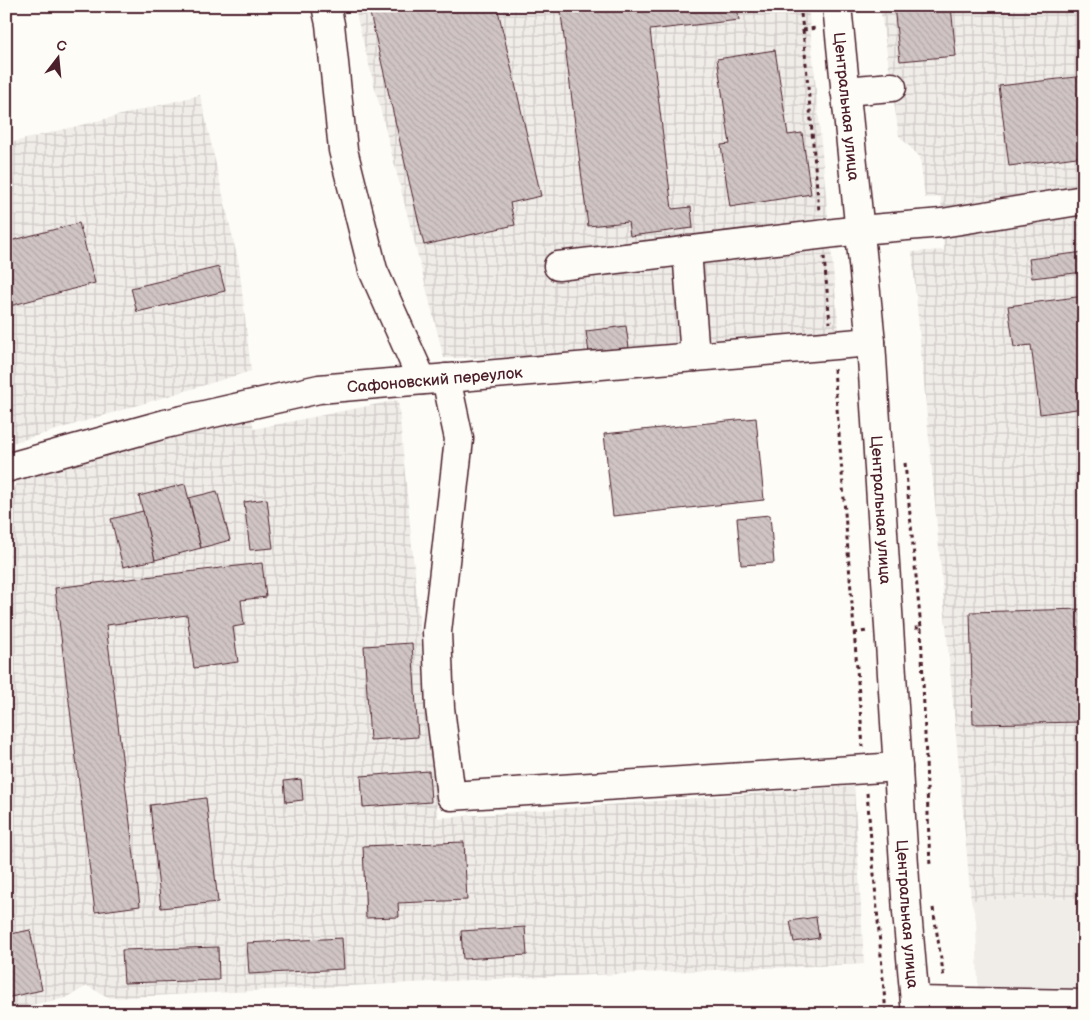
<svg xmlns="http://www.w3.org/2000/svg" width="1090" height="1020" viewBox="0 0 1090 1020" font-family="'Balsamiq Sans',sans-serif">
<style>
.built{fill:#f0ece8}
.industrial{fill:url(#industrial-grid)}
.building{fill:url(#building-back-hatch);stroke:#4a1f2b}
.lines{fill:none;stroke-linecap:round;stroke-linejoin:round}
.minor-casing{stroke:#4a1f2b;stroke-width:31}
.major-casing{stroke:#4a1f2b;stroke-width:31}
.path{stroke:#4a1f2b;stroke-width:3;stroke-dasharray:4 4;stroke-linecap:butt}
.minor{stroke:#fdfcf7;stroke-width:28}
.major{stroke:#fdfcf7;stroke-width:28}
.labels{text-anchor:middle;stroke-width:4;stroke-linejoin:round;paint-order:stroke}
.street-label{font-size:16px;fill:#4a1f2b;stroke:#fdfcf7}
</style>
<defs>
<pattern id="industrial-grid" width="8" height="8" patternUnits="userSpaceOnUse" patternTransform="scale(1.25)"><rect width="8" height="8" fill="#f0ece8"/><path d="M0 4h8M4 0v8" fill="none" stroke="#cfcac7"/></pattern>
<pattern id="building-back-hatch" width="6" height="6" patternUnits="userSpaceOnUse" patternTransform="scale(1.25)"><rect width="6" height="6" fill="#d0c5c4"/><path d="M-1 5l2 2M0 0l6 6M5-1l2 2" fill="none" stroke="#b4a9a9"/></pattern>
</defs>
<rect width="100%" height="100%" fill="#fdfcf7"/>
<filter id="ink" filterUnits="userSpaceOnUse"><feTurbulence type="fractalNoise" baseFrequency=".02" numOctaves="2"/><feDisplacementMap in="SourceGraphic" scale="10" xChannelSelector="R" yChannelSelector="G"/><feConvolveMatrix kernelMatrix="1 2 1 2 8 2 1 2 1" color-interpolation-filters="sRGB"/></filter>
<g filter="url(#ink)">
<path class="built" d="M1084 898V1014H979L976 920 971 900Z"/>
<g class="industrial">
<path d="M354 6H808L839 332 576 357 444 358Z"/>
<path d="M880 6H1084V898L971 900 912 252 944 250 941 197 925 198 920 157 899 136Z"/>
<path d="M200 95 239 265 251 371 6 445V144Z"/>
<path d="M398 400 438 818 854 786 864 964 471 980 110 998 87 986 66 998 6 1010V500H10L20 472 251 416 254 429Z"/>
</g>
<g class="building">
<path d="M381 6H497L541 196 510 203 515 225 424 245 369 9Z"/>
<path d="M560 6H737L739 20 650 30 672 209 691 207 693 228 630 236 628 222 588 226Z"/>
<path d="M894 6H951L956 56 900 61Z"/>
<path d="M775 50 788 135 802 133 811 194 730 207 721 145 730 144 717 59Z"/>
<path d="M1084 76V156L1009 166 999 86Z"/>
<path d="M79 223 95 283 6 307V242Z"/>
<path d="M1084 252V272L1032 278 1029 259Z"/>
<path d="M219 267 225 291 137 312 131 288Z"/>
<path d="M1084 296V408L1040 414 1031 345 1014 347 1008 306Z"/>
<path d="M626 326 629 348 589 353 586 331Z"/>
<path d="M756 418 764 500 613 516 604 434Z"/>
<path d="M185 484 201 548 155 560 139 496Z"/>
<path d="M217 491 230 540 201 548 189 498Z"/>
<path d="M267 499 273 548 250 550 244 502Z"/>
<path d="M143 511 155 560 123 567 111 519Z"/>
<path d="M770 515 774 563 741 565 737 518Z"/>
<path d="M262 563 266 597 241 600 244 625 233 627 238 662 194 668 187 615 106 625 140 906 95 912 55 588Z"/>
<path d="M1083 609 1084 722 973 724 970 612Z"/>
<path d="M412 643 418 737 370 740 364 646Z"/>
<path d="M429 771 431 802 363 807 361 776Z"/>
<path d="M301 779 303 800 286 802 284 781Z"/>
<path d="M206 798 218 902 161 908 150 805Z"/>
<path d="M6 822 13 851 6 853Z"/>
<path d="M464 842 467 900 398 903 399 917 366 918 363 846Z"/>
<path d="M816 917 819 938 794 942 790 921Z"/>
<path d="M525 927 527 955 463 959 461 931Z"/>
<path d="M30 930 42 990 6 998V935Z"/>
<path d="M342 938 344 969 249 974 247 943Z"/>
<path d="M218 947 219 980 124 983 122 950Z"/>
</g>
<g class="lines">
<g class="minor-casing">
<g id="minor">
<path d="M326 6 330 24 343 150 373 270 422 380"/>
<path d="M845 91 892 87"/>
<path d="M687 250 695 357"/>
<path d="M558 266 860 230 942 223 1084 200"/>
<path d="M446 378 459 439 437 632 440 708 451 796 898 767"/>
<path id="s1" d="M6 468 165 424 319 389 871 342"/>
<path d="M915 1001 1084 1004"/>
</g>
</g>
<g class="major-casing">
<g id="major">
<path id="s2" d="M837 6 871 342 907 912 916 1014"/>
</g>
</g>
<g class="path">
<path d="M800 6 803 30 816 28"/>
<path d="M803 30 819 211"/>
<path d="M824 257 830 323"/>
<path d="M834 369 863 747"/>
<path d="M905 463 921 628H913"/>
<path d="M921 628 930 867"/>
<path d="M854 633 867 631"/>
<path d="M867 793 886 1014"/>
<path d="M933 908 944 978"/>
</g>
<use href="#minor" class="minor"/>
<use href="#major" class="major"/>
</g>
</g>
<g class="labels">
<g class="street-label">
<text dy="6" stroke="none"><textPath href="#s2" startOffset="101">Центральная улица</textPath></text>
<text dy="6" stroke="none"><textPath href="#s1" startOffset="439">Сафоновский переулок</textPath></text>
<text dy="6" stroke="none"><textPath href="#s2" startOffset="506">Центральная улица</textPath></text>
<text dy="6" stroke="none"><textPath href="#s2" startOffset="911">Центральная улица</textPath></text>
</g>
</g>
<rect width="1090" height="1020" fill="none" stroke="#fdfcf7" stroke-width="25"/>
<rect x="12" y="12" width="1065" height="995" fill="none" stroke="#4a1f2b" stroke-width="2" filter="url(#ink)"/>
<g transform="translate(58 58) rotate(16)" stroke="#fdfcf7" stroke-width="4" paint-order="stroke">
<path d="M0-4L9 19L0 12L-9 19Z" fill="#4a1f2b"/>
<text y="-8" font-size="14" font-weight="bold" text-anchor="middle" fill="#4a1f2b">С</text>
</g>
</svg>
